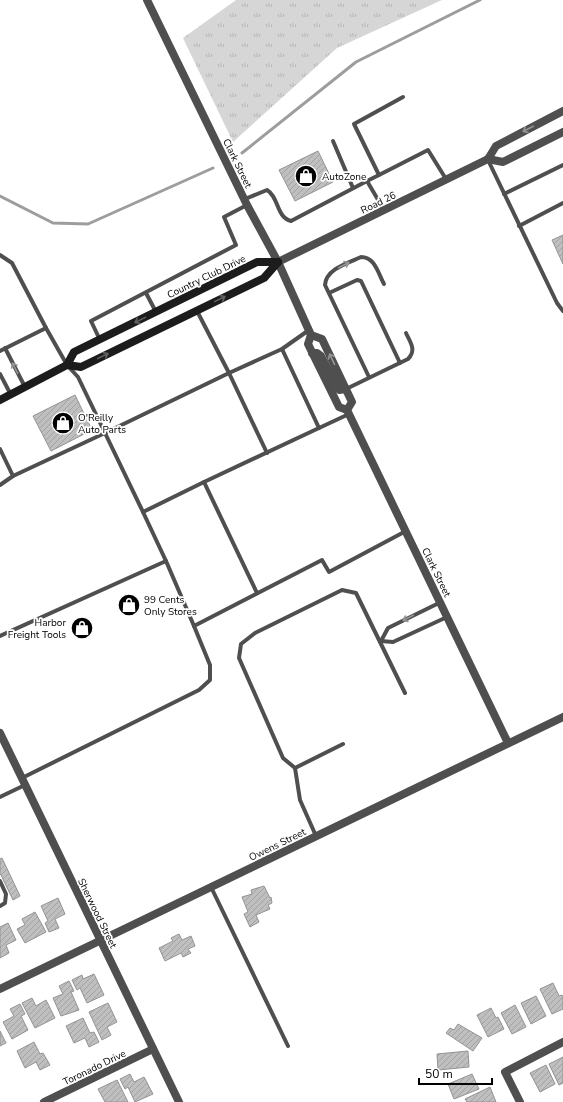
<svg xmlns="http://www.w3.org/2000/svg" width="563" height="1102" viewBox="0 0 563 1102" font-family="'Nunito Sans',sans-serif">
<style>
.grass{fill:url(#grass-tufts)}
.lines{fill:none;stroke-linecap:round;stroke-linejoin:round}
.stream{stroke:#9d9d9d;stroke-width:3}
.building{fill:url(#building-hatch);stroke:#939393}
.service{stroke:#4f4f4f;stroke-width:4}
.minor{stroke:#4f4f4f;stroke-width:8}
.tertiary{stroke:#4f4f4f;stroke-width:8}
.secondary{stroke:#1c1c1c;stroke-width:8}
.oneway{stroke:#959595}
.oneway2{stroke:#606060}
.labels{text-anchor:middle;stroke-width:3.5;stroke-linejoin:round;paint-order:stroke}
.street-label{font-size:10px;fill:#000;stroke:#fff}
.poi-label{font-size:10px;fill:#000;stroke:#fff;text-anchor:start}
</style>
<defs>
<pattern id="grass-tufts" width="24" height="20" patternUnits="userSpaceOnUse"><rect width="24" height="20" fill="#d6d6d6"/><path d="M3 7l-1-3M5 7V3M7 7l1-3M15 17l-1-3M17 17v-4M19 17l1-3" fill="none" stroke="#b6b6b6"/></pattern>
<pattern id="building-hatch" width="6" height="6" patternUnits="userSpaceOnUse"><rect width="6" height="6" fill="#bfbfbf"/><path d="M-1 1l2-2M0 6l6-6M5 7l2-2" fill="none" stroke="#a2a2a2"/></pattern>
</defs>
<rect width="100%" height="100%" fill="#fff"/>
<path class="grass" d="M236 0H442L337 48 233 142 183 38Z"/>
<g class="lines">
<g class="stream">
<path d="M242 153 356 62 480 0"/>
<path d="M0 196 53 223 88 224 213 168"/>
</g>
</g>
<g class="building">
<path d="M318 151 333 182 295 201 279 170Z"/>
<path d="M563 235V264L552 240Z"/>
<path d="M75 395 92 430 51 451 33 416Z"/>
<path d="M2 858 20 896 13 900 0 873V859Z"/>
<path d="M264 886 270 898 271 897 272 903 268 905 270 909 256 915 259 922 250 927 244 914 248 912 242 897 252 894 251 890Z"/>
<path d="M58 898 65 914 55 919 59 928 49 932 45 923 48 921 41 906Z"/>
<path d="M35 912 46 932 25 943 17 929 25 925 22 919Z"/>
<path d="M8 923 16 940 6 945 9 953 0 958V927Z"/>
<path d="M179 934 182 940 191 936 195 946 188 949 191 953 183 957 181 953 165 961 159 948 173 941 171 938Z"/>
<path d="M94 974 104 995 87 1003 80 988 77 990 72 980 82 975 83 979Z"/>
<path d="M69 981 74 991 71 992 79 1010 61 1016 53 998 63 994 59 986Z"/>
<path d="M553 983 559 996 562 995 563 997V1009L552 1014 540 989Z"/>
<path d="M536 996 546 1016 531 1024 521 1003Z"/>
<path d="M32 998 36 1006 46 1000 55 1018 35 1028 22 1003Z"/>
<path d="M108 1003 117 1022 107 1027 111 1035 102 1040 89 1012Z"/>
<path d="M20 1004 25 1014 21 1016 28 1030 12 1039 3 1022 14 1016 10 1009Z"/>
<path d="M515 1005 526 1027 512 1034 501 1013Z"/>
<path d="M491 1008 496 1018 498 1017 504 1029 488 1037 477 1015Z"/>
<path d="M83 1018 90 1033 94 1032 99 1042 89 1047 85 1038 74 1043 66 1026Z"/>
<path d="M458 1024 482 1038 473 1051 446 1033 450 1028 454 1030Z"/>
<path d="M0 1031 6 1043 0 1046Z"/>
<path d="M34 1042 40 1054 43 1053 50 1065 40 1070 36 1062 25 1068 17 1051Z"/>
<path d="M468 1051 469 1067 438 1070 437 1054Z"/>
<path d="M563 1057V1083L559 1085 549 1064Z"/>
<path d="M546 1065 555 1084 540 1092 530 1073Z"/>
<path d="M130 1074 134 1082 144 1077 153 1094 135 1102 128 1087 125 1089 120 1079Z"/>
<path d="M472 1074 479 1089 454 1099 448 1084Z"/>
<path d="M117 1080 128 1102H105L98 1089Z"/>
<path d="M490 1087 496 1102H467L465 1099Z"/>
</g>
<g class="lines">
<g class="service">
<path d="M403 97 354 124 379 175 428 150 446 179"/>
<path d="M333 141 353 188"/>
<path d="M488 160 557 303 563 311"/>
<path d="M367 181 379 175"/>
<path d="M504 194 563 165"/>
<path d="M245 199 267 190C279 197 276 217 291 221L367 181 384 210"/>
<path d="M519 226 563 203"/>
<path d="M0 255 12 263 46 328"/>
<path d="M146 293 156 312"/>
<path d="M329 293 357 280 361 281 400 363"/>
<path d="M197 311 229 373 105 433 143 512 204 482"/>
<path d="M100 340 91 321 236 245 224 217 247 205"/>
<path d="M5 348 25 387"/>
<path d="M282 349 319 428 349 414"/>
<path d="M0 351 46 328 67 365 78 377 105 433 13 476"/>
<path d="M0 374 11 395"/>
<path d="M369 377 325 285C326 269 348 263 361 257 375 257 378 273 384 284"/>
<path d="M346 389 408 359C417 350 410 342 406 333"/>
<path d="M0 449 13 476 0 485"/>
<path d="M267 453 229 373 282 349 309 330"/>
<path d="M143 512 166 561"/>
<path d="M257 593 204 482 319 428"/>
<path d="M0 636 166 561 194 626"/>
<path d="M381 641 388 628 441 602"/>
<path d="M381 641 393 642 447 617"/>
<path d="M295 768 283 758 239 658 241 644 255 633 342 590 356 593 405 693"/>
<path d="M22 778 199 690 210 680V665L194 626 322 560 329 572 406 531"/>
<path d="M0 797 25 785"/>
<path d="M316 836 300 800 295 768 343 744"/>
<path d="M0 881 6 894 5 903 0 906"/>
<path d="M211 887 288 1046"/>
</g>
<g class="minor">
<path d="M0 989 563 717"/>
<path d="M44 1102 153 1049"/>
<path d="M520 1102 505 1072 563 1042"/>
</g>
<g class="tertiary">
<path d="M147 0 247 205 278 262 311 335 322 339 352 402 347 410"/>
<path d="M488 159 503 162 563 132"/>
<path d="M278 262 488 159 496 146 563 111"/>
<path d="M311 335 308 344 339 407 347 410 508 743"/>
<path d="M312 353H317L321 356 339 390 346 389"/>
<path d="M0 733 179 1102"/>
</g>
<g class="secondary">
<path d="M67 365 81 367 264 278 278 262"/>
<path d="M0 400 67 365 74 352 257 262H278"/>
</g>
</g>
<defs><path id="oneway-shaft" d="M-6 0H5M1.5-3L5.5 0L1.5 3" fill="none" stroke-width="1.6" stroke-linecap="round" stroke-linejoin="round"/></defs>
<g class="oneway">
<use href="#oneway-shaft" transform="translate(528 129) rotate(153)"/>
<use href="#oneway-shaft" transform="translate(344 265) rotate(-27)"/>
<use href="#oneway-shaft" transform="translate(332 359) rotate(-115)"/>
<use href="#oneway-shaft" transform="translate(15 368) rotate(-117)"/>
<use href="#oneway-shaft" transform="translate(408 618) rotate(153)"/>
</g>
<g class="oneway2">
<use href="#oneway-shaft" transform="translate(220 299) rotate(-26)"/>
<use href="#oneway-shaft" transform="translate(140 320) rotate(154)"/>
<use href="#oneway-shaft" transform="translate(103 356) rotate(-26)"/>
</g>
<defs>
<g id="shop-disc" transform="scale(1.15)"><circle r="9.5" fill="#000" stroke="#fff"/><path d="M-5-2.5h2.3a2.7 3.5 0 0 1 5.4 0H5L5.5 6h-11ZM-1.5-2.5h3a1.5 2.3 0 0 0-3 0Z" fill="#fff"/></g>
</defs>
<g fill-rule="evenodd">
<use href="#shop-disc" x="306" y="176"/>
<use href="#shop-disc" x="63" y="423"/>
<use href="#shop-disc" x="129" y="605"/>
<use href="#shop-disc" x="82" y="628"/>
</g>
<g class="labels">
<g class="street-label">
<text transform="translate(238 163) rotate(64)" y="4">Clark Street</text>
<text transform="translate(378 202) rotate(-26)" y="4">Road 26</text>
<text transform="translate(206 276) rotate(-26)" y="4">Country Club Drive</text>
<text transform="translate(437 572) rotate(64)" y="4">Clark Street</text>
<text transform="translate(277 844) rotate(-26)" y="4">Owens Street</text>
<text transform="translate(98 913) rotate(64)" y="4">Sherwood Street</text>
<text transform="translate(94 1067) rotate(-26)" y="4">Toronado Drive</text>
</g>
<g class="poi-label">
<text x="322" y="180">AutoZone</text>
<text x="78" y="421">O'Reilly<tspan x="78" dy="12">Auto Parts</tspan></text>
<text x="144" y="603">99 Cents<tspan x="144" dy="12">Only Stores</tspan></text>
<text x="66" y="626" text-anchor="end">Harbor<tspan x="66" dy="12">Freight Tools</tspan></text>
</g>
</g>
<path d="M419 1078v6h73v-6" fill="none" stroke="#000000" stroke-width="2"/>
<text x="425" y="1078" font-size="12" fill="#000000" stroke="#ffffff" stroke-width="3" paint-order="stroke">50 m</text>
</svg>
